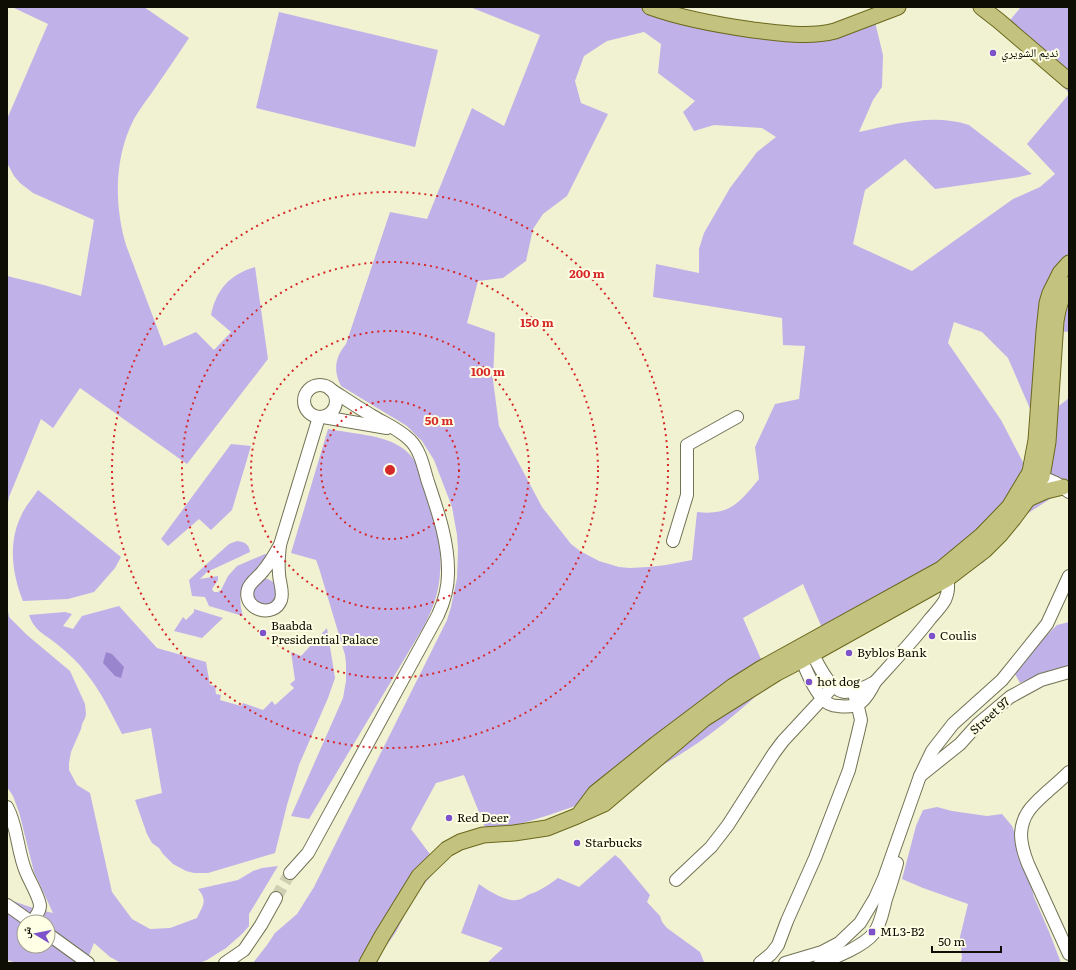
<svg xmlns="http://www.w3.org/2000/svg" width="1076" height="970" viewBox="0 0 1076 970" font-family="Literata,'Noto Naskh Arabic',serif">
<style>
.green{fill:#c0b2e9;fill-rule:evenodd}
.water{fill:#9985cd}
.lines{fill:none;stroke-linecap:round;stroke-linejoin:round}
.minor-tunnel{stroke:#cfd0b3;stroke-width:12;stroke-dasharray:12 6;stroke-linecap:butt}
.minor-casing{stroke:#727255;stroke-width:14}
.major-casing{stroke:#6a681c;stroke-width:17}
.minor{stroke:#fff;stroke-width:12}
.major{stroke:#c4c27f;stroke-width:15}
.ring{fill:none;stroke:#d62828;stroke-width:2;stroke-dasharray:2 4}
.poi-dot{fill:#7d52cb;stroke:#feffe5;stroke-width:1.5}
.labels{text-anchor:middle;stroke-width:4;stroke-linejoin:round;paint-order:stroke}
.poi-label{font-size:12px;fill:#0e0e04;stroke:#feffe5;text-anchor:start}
.street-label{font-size:12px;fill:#0e0e04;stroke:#feffe5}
.centre{fill:#d62828;stroke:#feffe5;stroke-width:2}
.ring-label{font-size:12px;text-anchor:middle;font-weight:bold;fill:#d62828;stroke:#feffe5;stroke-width:4;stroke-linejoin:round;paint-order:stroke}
</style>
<rect width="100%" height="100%" fill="#f1f2d2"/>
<g class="green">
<path d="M12 7H144L189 38C177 56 164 75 151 94 145 102 139 110 134 119 114 158 114 204 126 245L164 346 196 332 214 350 231 332 211 315C216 290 230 274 255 267L268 359 187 464 80 388 53 428 41 419 9 497 7 509V276L44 285 81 296 94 220 33 193 20 183 14 176 7 163V119L48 24Z"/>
<path d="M470 7H657L747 35 875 22 883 55 882 87 873 100 859 132C895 124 933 113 969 125L1032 174 1019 177 935 189 905 159 865 190 853 244 912 271 1013 199 1040 187 1055 174 1027 144 1069 94V332L1045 330 1031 411 1008 358 982 332 954 322 948 343 1001 420 1026 468 1038 422 1069 398V484L1064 490 1019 519 984 562 829 644 803 584 743 618 771 682C751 701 731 719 709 735 643 783 567 814 487 832L464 775 436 783 411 829 439 866 417 893 407 910 396 932 374 963H253L267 945 275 933 297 914 314 887 447 620 451 607 457 578 458 549 457 535 452 507 434 460 422 441 407 426 341 386C333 371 335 357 346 344L390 212 427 219 472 108 504 126 540 35ZM644 32 661 44 658 73 695 101 683 112 694 131 714 125 762 128 776 137 757 152 730 188 704 233 699 249V273L656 264 653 297 782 318 783 345 805 346 799 399 775 404 755 447 759 479C740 502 730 516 697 512L692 560 666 565 648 567 630 568 619 567 599 561 580 551 571 544 542 507 499 426 493 380 495 333 467 323 478 281 503 278 526 261 533 229 543 214 567 196 608 114 581 103 575 81 584 56 607 41Z"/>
<path d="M1021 7H1069V93L1006 25Z"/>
<path d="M279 12 438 50 415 147 256 108Z"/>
<path d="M328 429C348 433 383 435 399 446 406 450 412 456 416 463 421 473 423 485 426 495 434 521 443 546 440 573 439 592 433 609 424 626L309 819 291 816 343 698 346 681V663L345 655 319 568 316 560 291 553Z"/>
<path d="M231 444 251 446 232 510 211 530 199 519 168 546 161 539Z"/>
<path d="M38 490 121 557 115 568 94 592 68 599 23 601C12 574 8 543 21 516 25 506 33 498 38 490Z"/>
<path d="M237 541C245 542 249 544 250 552L207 572 200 579 218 576V580L212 589 214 592H218L221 590 228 576 237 566 265 554 269 555 243 586C239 596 240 606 243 616L209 606 205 597 192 596 189 580 229 544Z"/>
<path d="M264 579H268L275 583 278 595 270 605 258 604 253 598 252 589Z"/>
<path d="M7 605 9 617 27 635 70 671 85 704 86 714 85 718 82 724 81 729 71 752 69 763V770L77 785 90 793 112 892 132 919 150 929 170 928 197 918C203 905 208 901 198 889L238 880 253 871 262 868 278 866 249 914V926L242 934 226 948 207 960 199 963H121L110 957 94 943 86 963H17L7 960V899L36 909 53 913 34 872 19 812 13 796 7 787ZM24 922H48V946H24Z"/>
<path d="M119 606 157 648 206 662 210 685 215 686 216 694 221 695 220 700 241 706 243 703 263 710 272 701 275 705 294 688 290 684 295 680 291 652 301 656 327 628 335 678 328 698 299 765 287 805 275 853 208 873H194L186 871 173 864 163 854 159 848 152 843 147 834 135 800 162 793 151 728 122 734C111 713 101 691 86 673 78 662 68 653 58 645 45 634 35 632 29 615L65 612 72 614 63 626 73 629 82 616Z"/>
<path d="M194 609 223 618 202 638 174 631 183 617 186 620 194 612Z"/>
<path d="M1069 622V666L1053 670 1020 683 1014 672 1030 652 1057 625Z"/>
<path d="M937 807 952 811 987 816 1002 814 1012 826 1018 842V857L1030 882 1034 897 1050 934 1061 963H960L962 958 960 937 968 904 923 888 902 879 916 826 923 810Z"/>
<path d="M615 855 620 859 650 895 647 902 660 916 662 922 667 928 700 952 704 962 697 963H487L503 948 461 933 479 884C487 890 506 902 516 900 521 900 524 897 528 895 530 894 533 893 536 892 544 888 551 883 558 878L579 887Z"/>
</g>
<path class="water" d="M106 652 112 654 124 667 121 678 115 676 103 663Z"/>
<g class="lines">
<path class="minor-tunnel" d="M276 898 290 873"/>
<g class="minor-casing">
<g id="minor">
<circle cx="320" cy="401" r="16"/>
<path d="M323 417 387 428"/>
<path d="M1035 474 1056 483 1069 492"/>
<path d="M673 541 687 495V445L737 417"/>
<path d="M280 545C279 554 278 564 279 573 279 582 284 591 281 600 274 619 242 610 248 589 250 582 259 577 263 571 270 563 275 554 280 545Z"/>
<path d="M280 545 319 417"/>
<path d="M809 646C815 659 829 691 845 692 856 692 866 687 875 682 894 661 913 641 930 619 935 613 941 607 945 600 949 591 949 581 944 573"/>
<path d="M798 651C805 667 811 685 822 698 826 703 832 706 838 706 860 709 866 700 875 682"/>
<path d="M1069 772C1062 779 1055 785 1048 791 1034 804 1022 813 1021 834 1021 844 1024 854 1028 864L1069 954"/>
<path d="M920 776 960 744 978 724 1010 697 1041 680 1069 672"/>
<path d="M7 807C18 827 17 851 26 872 29 880 40 898 40 906 40 912 35 917 32 922"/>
<path d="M290 873 308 853 438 615C444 602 448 588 448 574 449 542 437 509 427 479 423 465 420 450 410 440 399 429 384 423 371 415 357 407 344 398 330 389"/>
<path d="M676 880 711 847 728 825 774 753 783 741 822 699 833 686"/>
<path d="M7 905 31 922"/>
<path d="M48 934 88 963"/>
<path d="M225 963 244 950 261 925 276 898"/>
<path d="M760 963 771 954 778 945 787 921 815 858 849 770 858 733 861 720 858 707 853 691"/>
<path d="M785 963 822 952 839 943 860 923 875 898 884 878 920 776 932 751 953 724 1002 680 1047 624 1069 576"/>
<path d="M820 963C835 958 864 946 874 933 881 924 883 910 886 899 890 887 894 875 897 863"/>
</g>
</g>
<g class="major-casing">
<g id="major">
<path d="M650 7C683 19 718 25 753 30 781 33 808 38 835 31L898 7"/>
<path d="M981 7 999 21 1069 81"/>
<path d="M1028 499 1046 491 1063 487"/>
<path d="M580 813 595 793 656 744 733 686 760 669 941 569 982 535 1009 507 1030 472 1036 440 1044 331 1047 303 1050 293 1060 273 1069 263"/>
<path d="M367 963 382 936 419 876 447 849 460 842 483 835 514 833 547 828 577 816 604 804 704 719 777 673 802 660 947 579 985 550 1000 535 1014 518 1028 499 1042 477 1048 442 1056 321C1058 307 1061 296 1069 284"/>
</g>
</g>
<use href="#minor" class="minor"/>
<use href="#major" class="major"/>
</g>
<g class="ring">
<circle cx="390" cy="470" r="69"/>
<circle cx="390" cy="470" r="139"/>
<circle cx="390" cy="470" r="208"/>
<circle cx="390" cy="470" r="278"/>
</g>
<g class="poi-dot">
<circle cx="993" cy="53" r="4"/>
<circle cx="263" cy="633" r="4"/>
<circle cx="932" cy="636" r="4"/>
<circle cx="849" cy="653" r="4"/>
<circle cx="809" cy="682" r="4"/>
<circle cx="449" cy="818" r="4"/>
<circle cx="577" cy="843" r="4"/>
<rect x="868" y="928" width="8" height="8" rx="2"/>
</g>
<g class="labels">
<g class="poi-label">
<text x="1001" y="57">نديم الشويري</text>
<text x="271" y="630">Baabda<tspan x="271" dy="14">Presidential Palace</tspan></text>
<text x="940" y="640">Coulis</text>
<text x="857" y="657">Byblos Bank</text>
<text x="817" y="686">hot dog</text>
<text x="457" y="822">Red Deer</text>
<text x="585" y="847">Starbucks</text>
<text x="880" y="936">ML3-B2</text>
</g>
<g class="street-label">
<text transform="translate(990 716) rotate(-42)" y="4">Street 97</text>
</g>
</g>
<circle cx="390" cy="470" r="6" class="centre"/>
<g class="ring-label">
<text x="587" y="278">200 m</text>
<text x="537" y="327">150 m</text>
<text x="488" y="376">100 m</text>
<text x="439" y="425">50 m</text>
</g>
<rect width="1076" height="970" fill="none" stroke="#0e0e04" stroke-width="16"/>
<g transform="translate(36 934) rotate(280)"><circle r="19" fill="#feffe5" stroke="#9e9f8b"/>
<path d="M0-3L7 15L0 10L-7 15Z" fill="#7d52cb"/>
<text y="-6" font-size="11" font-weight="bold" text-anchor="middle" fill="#0e0e04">ش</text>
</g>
<path d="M932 946v6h69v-6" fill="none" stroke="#0e0e04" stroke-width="2"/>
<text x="938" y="946" font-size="12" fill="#0e0e04" stroke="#feffe5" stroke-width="3" paint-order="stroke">50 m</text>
</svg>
